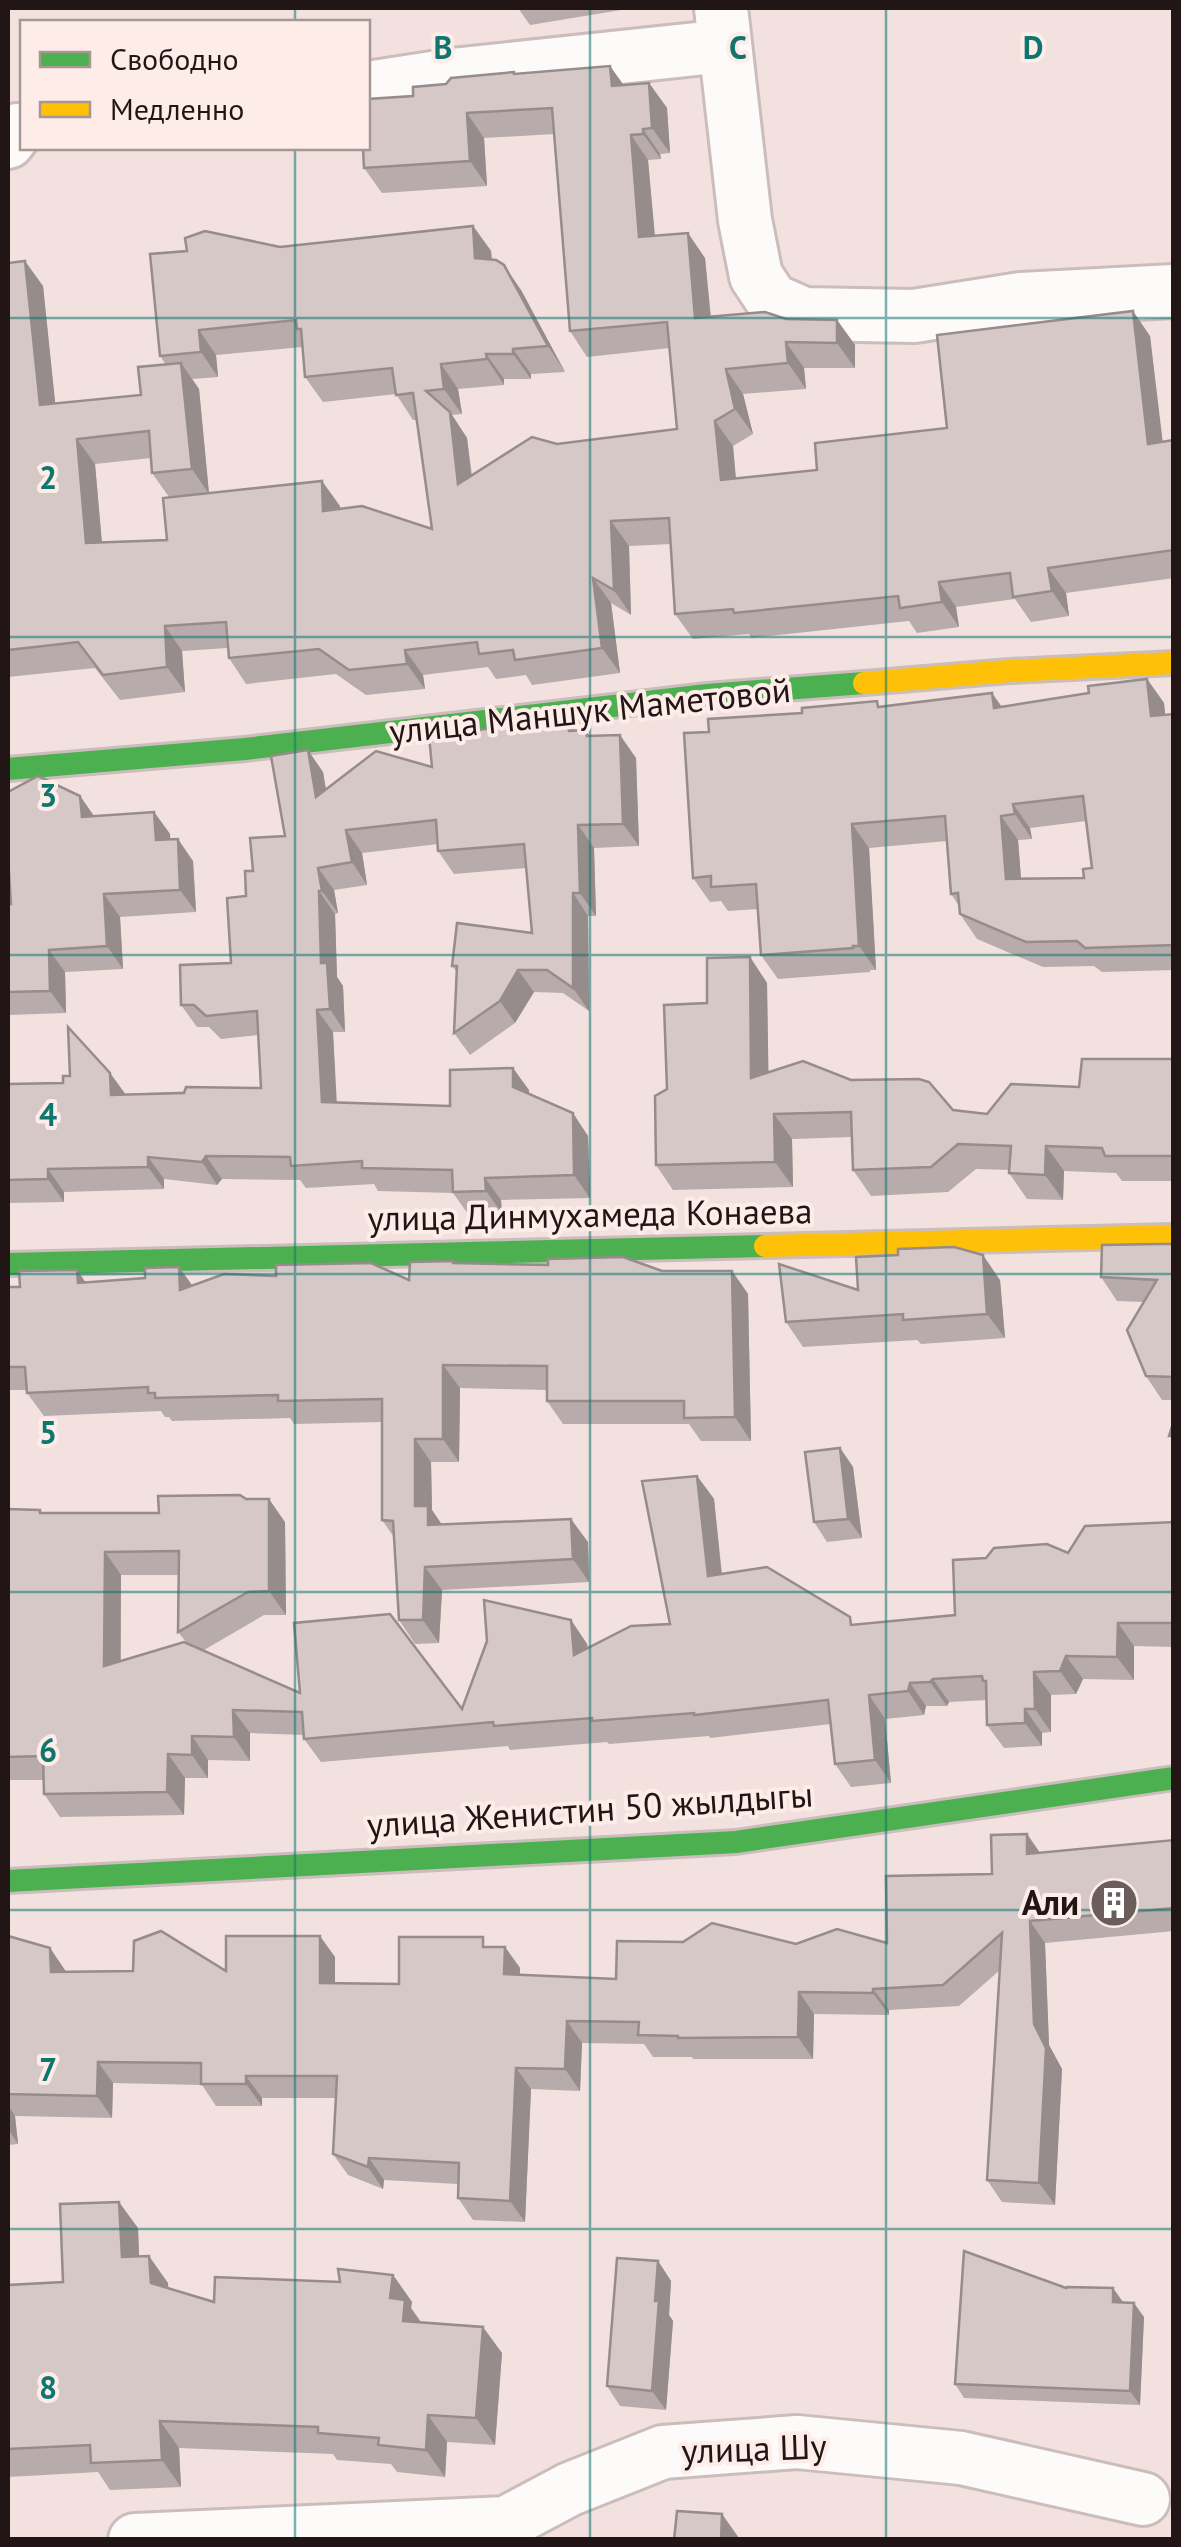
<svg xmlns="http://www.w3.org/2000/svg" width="1181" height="2547" viewBox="0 0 1181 2547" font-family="'PT Sans',sans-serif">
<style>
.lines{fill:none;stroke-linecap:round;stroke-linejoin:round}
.street-casing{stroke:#cbbdbc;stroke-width:58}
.fast-casing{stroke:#cbbdbc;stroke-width:28}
.slow-casing{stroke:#cbbdbc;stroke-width:28}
.street{stroke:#fdfafa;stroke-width:52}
.fast{stroke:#4caf50;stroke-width:22}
.slow{stroke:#ffc107;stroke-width:22}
.wall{fill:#b7acab;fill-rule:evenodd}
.shaded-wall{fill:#958c8b}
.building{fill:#d5c8c7;stroke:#958c8b;stroke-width:2.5;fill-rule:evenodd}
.grid{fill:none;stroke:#0f766e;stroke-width:2.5;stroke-opacity:0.55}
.labels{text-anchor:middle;stroke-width:8;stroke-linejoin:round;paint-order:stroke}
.street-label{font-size:35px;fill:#211615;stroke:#feece9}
.poi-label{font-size:35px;font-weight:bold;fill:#211615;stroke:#feece9;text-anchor:end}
.grid-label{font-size:32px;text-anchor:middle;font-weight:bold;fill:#0f766e;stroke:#feece9;stroke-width:8;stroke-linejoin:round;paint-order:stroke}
</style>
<rect width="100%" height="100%" fill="#f2e1df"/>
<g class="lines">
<g class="street-casing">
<g id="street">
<path d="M721 8 745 220 756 276 772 300 804 314 914 316 1021 299 1174 291"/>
<path d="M368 88 452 75 724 46"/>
<path d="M8 142 17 130"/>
<path d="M135 2540 506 2523 570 2489 663 2452 797 2442 961 2458 1143 2499"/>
</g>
</g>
<g class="fast-casing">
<g id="fast">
<path d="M8 769 245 749 707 695 864 683"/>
<path d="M8 1264 765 1246"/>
<path d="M8 1881 736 1842 1174 1778"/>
</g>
</g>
<g class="slow-casing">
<g id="slow">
<path d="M864 683 1010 671 1174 663"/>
<path d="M765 1246 1174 1236"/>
</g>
</g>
<use href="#street" class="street"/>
<use href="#fast" class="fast"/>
<use href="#slow" class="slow"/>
</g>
<g class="wall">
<path d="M518 8H621V10L530 25Z"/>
<path d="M514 72 516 74 623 85 649 83 667 108 670 153 660 154 661 159 648 160 655 236 705 258 711 317 837 320 855 345V368H804L806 389 743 394 753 434 733 446 736 479 817 470 947 428 1150 336 1162 442 1174 440V578L1066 593 1069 616 1031 622 1015 599 956 607 959 627 917 633 909 621 751 638 749 634 693 639 675 614 671 544 629 546 631 615 611 603 620 673 532 685 526 675 496 679 488 667 423 675 425 689 366 695 336 674 246 684 229 658 228 648 182 651 185 692 120 700 95 668 8 677V263L43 286 55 403 141 395 166 365 160 356 280 247 473 226 491 251 492 259 521 290 565 372 531 374V379H504V385L458 389 462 414 452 415 467 438 472 475 557 444 677 429 670 348 587 357 570 331 554 134 484 138 487 186 382 193 364 168 413 96 446 84ZM302 347 305 377 323 402 396 394 413 420H417L432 529 340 509V506L209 493 199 389 192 379 218 377 216 355ZM151 458 152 473 169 497 167 540 102 542 95 464Z"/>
<path d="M1147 679 1164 703 1165 715 1174 714V970L1102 972 1094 966 1043 967 977 939 960 914 959 906 951 894 947 841 869 848 876 970H870V972L778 979 761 955 758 909 728 911 721 901 710 902 693 878 709 732 881 707 992 693 1002 707 1089 693ZM1086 821 1092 868 1084 878 1021 879 1018 840 1032 839 1030 828Z"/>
<path d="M567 719 576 731 636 758 639 846 594 848 596 916H588L589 1011 563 993 534 992 515 1023 470 1055 454 1033 456 971 452 966 532 933 526 868 454 874 438 851V844L362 853 367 885 334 890 338 913 335 914 337 977 343 986 345 1032H333L336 1103 450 1106 529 1090V1094L588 1136 590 1198 501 1200 502 1213 468 1214 453 1193 378 1191 374 1184 306 1188 300 1180 222 1179 217 1185 164 1179V1189L64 1192V1202L8 1203V1084L63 1083 110 1073 125 1094 261 1088 258 1035 221 1039 209 1027H197L181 1005 231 963 253 871 285 836 323 772 326 789 432 767Z"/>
<path d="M80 796 94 816 154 812 170 834V839L193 861 196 912 120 917 123 969 65 972 66 1013 8 1015V904H11Z"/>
<path d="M750 957 767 983 768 1072 851 1080 953 1110 987 1114 1174 1059V1181H1122L1116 1173 1064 1171 1063 1200 1027 1199 1009 1173V1170L976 1169 948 1192 871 1196 853 1170 852 1137 792 1139 793 1187 673 1190 656 1165 667 1089 707 1003Z"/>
<path d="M1174 1244V1400H1162L1146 1376 1144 1302 1117 1301 1101 1277Z"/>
<path d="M455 1263 662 1271H732L748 1294 751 1441H701L689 1424H563L547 1401V1390L460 1388 459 1462H431L432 1510 441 1524 588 1542 589 1582 442 1590 439 1643 415 1644 399 1620 394 1537 382 1520V1422L294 1424 290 1418 172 1421 169 1417H165L161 1411 44 1416 27 1393V1390H8V1287H20L77 1270 85 1282 145 1278 179 1267 192 1285 409 1280Z"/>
<path d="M1000 1280 1005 1338 921 1344 917 1340 803 1347 786 1322 858 1290Z"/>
<path d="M840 1448 853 1467 862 1538 827 1542 814 1522Z"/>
<path d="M697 1476 714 1499 722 1574 855 1625 955 1615 1068 1553 1174 1522V1647L1134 1646V1680L1083 1679 1076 1694 1051 1695V1732L1042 1733V1746L1004 1748 987 1725V1700L949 1702 947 1706H926L924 1715 885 1719 891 1783 851 1787 835 1764 831 1724 710 1738 709 1736 609 1744 607 1742 510 1750 508 1746 321 1762 304 1739V1735L250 1733V1761L208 1760V1778H185L184 1815 60 1817 44 1794V1780H8V1509L40 1510 42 1513 285 1522 286 1615H264L204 1650 300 1693 462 1709 571 1620 587 1644 588 1648 670 1624ZM121 1575H179L178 1632 186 1642 121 1661Z"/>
<path d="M1027 1834 1040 1853 1174 1840V1931L1045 1943 1049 2045 1062 2069 1055 2205 1002 2202 987 2180 1000 1970 959 2006 889 2010V2015L814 2014 813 2059H693L692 2057H653L644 2044 582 2043 580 2091 531 2089 525 2222 473 2220 458 2198V2184L384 2180 383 2189 348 2175 333 2154 336 2098H262V2106H216L202 2085 113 2083 112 2118 15 2116 18 2144 8 2145V1936L50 1948 65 1972 226 1971 335 1957V1983L399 1984 490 1947H505L520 1968V1975L616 1979 796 1944 887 1943 992 1874Z"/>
<path d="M138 2228 139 2256 168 2283V2288L214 2302 340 2282 393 2275 412 2302 411 2308 421 2322 502 2353 495 2445 447 2442 445 2477 397 2472 391 2464 337 2460 333 2454 179 2448 181 2487 110 2490 98 2472 8 2477V2285L63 2282Z"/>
<path d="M658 2261 671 2281 669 2315 673 2321 666 2410 620 2406 607 2386Z"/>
<path d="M1066 2288 1123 2302 1144 2317 1140 2405 964 2398 955 2384Z"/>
</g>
<g class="shaded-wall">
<path d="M610 66 628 91 612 86Z"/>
<path d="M649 83 667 108 670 153 652 128Z"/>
<path d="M467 113 484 138 487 186 470 161Z"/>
<path d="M643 129 660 154 661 159 643 134Z"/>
<path d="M631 135 648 160 657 262 639 237Z"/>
<path d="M473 226 491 251 493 283 475 258Z"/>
<path d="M688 233 705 258 713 343 695 318Z"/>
<path d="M25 261 43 286 58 430 40 405Z"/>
<path d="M504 265 521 290 565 372 548 346Z"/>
<path d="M1133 311 1150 336 1166 469 1148 444Z"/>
<path d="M837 320 855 345V368L837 343Z"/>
<path d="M199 330 216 355 218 377 201 352Z"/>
<path d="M786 342 804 368 806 389 788 363Z"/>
<path d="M513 349 531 374V379L513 354Z"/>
<path d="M486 354 504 379V385L487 359Z"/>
<path d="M181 363 199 389 209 494 192 469Z"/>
<path d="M441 364 458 389 462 414 444 389Z"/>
<path d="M726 369 743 394 753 434 735 409Z"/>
<path d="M450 412 467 438 475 509 458 484Z"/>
<path d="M715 421 733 446 738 505 721 480Z"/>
<path d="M77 439 95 464 104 568 86 543Z"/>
<path d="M322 481 340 506 341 536 323 511Z"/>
<path d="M611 521 629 546 631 615 614 590Z"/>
<path d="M1048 568 1066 593 1069 616 1052 591Z"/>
<path d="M593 578 611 603 620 673 602 648Z"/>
<path d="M939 582 956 607 959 627 942 602Z"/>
<path d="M165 626 182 651 185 692 167 667Z"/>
<path d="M405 650 423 675 425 689 407 664Z"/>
<path d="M1147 679 1164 703 1168 741 1151 716Z"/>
<path d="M992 693 1009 718 994 708Z"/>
<path d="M620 735 636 758 639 846 623 824Z"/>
<path d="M308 750 323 772 331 820 316 797Z"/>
<path d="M80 796 96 819 82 817Z"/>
<path d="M1013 804 1030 828 1032 839 1015 814Z"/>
<path d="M154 812 170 834 172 863 156 840Z"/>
<path d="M1001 816 1018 840 1023 904 1006 879Z"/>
<path d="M852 824 869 848 876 970 859 946Z"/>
<path d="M578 825 594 848 596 916 580 893Z"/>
<path d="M346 830 362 853 367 885 352 862Z"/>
<path d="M178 839 193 861 196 912 180 890Z"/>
<path d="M318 868 334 890 338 913 322 891Z"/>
<path d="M319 891 335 914 337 977 343 986 345 1032 330 1009 321 963Z"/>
<path d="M573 893 588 916 589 1011 573 988Z"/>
<path d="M104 894 120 917 123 969 107 946Z"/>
<path d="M49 950 65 972 66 1013 50 991Z"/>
<path d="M750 957 767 983 769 1103 751 1078Z"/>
<path d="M518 970 534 992 515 1023 500 1001Z"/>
<path d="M317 1010 333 1032 338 1125 322 1102Z"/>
<path d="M513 1068 529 1090V1109L513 1087Z"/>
<path d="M110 1073 126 1095H111Z"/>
<path d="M573 1113 588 1136 590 1198 574 1175Z"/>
<path d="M774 1114 792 1139 793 1187 775 1162Z"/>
<path d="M1046 1146 1064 1171 1063 1200 1045 1175Z"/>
<path d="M206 1156 222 1179 217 1185 202 1162Z"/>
<path d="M148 1157 164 1179V1189L148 1167Z"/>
<path d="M48 1169 64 1192V1202L48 1179Z"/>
<path d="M485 1178 501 1200 502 1213 486 1191Z"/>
<path d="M983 1255 1000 1280 1005 1338 987 1314Z"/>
<path d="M179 1267 196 1291 180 1290Z"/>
<path d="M77 1270 93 1293 78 1283Z"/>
<path d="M732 1271 748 1294 751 1441 735 1417Z"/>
<path d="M443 1365 460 1388 459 1462 443 1439Z"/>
<path d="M415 1439 431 1462 432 1510 445 1529 444 1548 415 1506Z"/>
<path d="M840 1448 853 1467 862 1538 848 1519Z"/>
<path d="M697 1476 714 1499 724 1599 708 1576Z"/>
<path d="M269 1499 285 1522 286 1615 269 1591Z"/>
<path d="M571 1519 588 1542 589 1582 573 1559Z"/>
<path d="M105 1552 121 1575 120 1690 104 1666Z"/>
<path d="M425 1567 442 1590 439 1643 423 1620Z"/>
<path d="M571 1620 587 1644 590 1678 574 1655Z"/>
<path d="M1118 1623 1134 1646V1680L1117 1657Z"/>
<path d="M1066 1656 1083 1679 1076 1694 1060 1671Z"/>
<path d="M1034 1672 1051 1695V1732L1035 1709Z"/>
<path d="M933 1679 949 1702 947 1706 930 1682Z"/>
<path d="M910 1683 926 1706 924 1715 908 1691Z"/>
<path d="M869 1695 885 1719 891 1783 875 1760Z"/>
<path d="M1025 1709 1042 1733V1746L1025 1723Z"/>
<path d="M233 1710 250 1733V1761L234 1737Z"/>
<path d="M192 1736 208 1760V1778L192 1755Z"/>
<path d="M168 1754 185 1778 184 1815 167 1792Z"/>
<path d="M1027 1834 1042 1856 1027 1854Z"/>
<path d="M1030 1921 1045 1943 1049 2045 1062 2069 1055 2205 1039 2183Z"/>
<path d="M320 1936 335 1957V2005L320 1983Z"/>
<path d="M505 1947 520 1968 519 1996 504 1974Z"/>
<path d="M50 1948 65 1970 66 1994 51 1972Z"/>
<path d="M873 1989 889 2010V2015L873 1993Z"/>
<path d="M799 1992 814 2014 813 2059 798 2037Z"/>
<path d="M567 2021 582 2043 580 2091 565 2069Z"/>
<path d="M98 2062 113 2083 112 2118 97 2096Z"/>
<path d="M516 2068 531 2089 525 2222 510 2201Z"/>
<path d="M246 2076 262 2098V2106L246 2084Z"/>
<path d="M8 2105 15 2116 18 2144 8 2129Z"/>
<path d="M369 2158 384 2180 383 2189 368 2167Z"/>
<path d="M119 2202 138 2228 140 2284 122 2257Z"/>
<path d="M149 2256 168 2283 170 2310 151 2283Z"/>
<path d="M658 2261 671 2281 669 2315 673 2321 666 2410 652 2391Z"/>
<path d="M393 2275 412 2302 411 2308 424 2327 403 2321 390 2298Z"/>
<path d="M1113 2288 1123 2302V2316L1113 2302Z"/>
<path d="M1134 2303 1144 2317 1140 2405 1130 2391Z"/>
<path d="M483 2327 502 2353 495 2445 476 2418Z"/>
<path d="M428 2415 447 2442 445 2477 426 2450Z"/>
<path d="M160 2421 179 2448 181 2487 162 2460Z"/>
<path d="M722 2514 739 2538V2540H721Z"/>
</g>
<g class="building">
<path d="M610 66 612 86 649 83 652 128 643 129V134L631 135 639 237 688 233 695 318 765 312 786 319 837 320V343L786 342 788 363 726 369 735 409 715 421 721 480 817 470 815 443 947 428 937 335 1133 311 1148 444 1174 440V550L1048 568 1052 591 1013 597 1010 573 939 582 942 602 900 608 898 596 734 613 733 609 675 614 669 518 611 521 614 590 593 578 602 648 515 660 513 650 479 654 477 642 405 650 407 664 349 670 319 649 229 658 226 622 165 626 167 667 103 675 78 642 8 650V263L25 261 40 405 141 395 138 367 181 363 192 469 152 473 149 431 77 439 86 543 167 540 163 498 322 481 323 511 362 506 432 529 413 393 396 395 392 368 305 377 301 329H297L296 320 199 330 201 352 160 356 150 254 187 251 185 238 205 231 280 247 473 226 475 258 496 260 504 265 548 346 513 349V354H486L487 359 441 364 444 389 426 391 450 412 458 484 532 437 557 444 677 429 667 322 570 331 552 108 467 113 470 161 364 168 363 148H368V99L413 96V87L446 84 451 78 514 72V74Z"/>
<path d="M1147 679 1151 716 1174 714V945L1085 948 1077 941 1026 942 960 914 958 893 951 894 945 816 852 824 859 946H853V948L761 955 756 884 711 887V876L693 878 684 733 709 732 708 719 802 713V708L877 701 878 707 992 693 994 708 1089 693 1088 686ZM1083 796 1092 868 1083 869 1084 878 1006 879 1001 816 1015 814 1013 804Z"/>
<path d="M567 719 569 731 586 730 587 736 620 735 623 824 578 825 580 893H573V988L547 970H518L500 1001 454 1033 457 966H452L457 923 532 933 524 844 438 851 436 820 346 830 352 862 318 868 322 891H319L321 963H327L330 1009 317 1010 322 1102 450 1106V1070L513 1068V1087L573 1113 574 1175 485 1178 486 1191 453 1192 452 1170 362 1168V1161L291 1166 290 1157 206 1156 202 1162 148 1157V1167L48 1169V1179L8 1180V1084L63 1083V1076H70L68 1027 110 1073 111 1095 184 1093 186 1087 261 1088 257 1011 206 1016 194 1005H181L180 965 231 963 227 898 246 896 245 871H253L250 838 285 836 271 756 308 750 316 797 376 751 432 767 429 736Z"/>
<path d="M38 776 80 796 82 817 154 812 156 840 178 839 180 890 104 894 107 946 49 950 50 991 8 992V904H11L8 857V792Z"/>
<path d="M750 957 751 1078 803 1061 851 1080 919 1079 929 1082 953 1110 987 1114 1011 1084 1079 1087 1082 1059H1174V1156H1105L1102 1148 1046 1146 1045 1175 1009 1173 1011 1146 958 1144 931 1167 853 1170 851 1112 774 1114 775 1162 656 1165 655 1096 667 1089 664 1005 707 1003V958Z"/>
<path d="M1158 1244H1174V1377L1146 1376 1127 1330 1157 1280 1101 1277 1102 1245Z"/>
<path d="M954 1247 983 1255 987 1314 903 1320V1314L786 1322 779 1264 858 1290 856 1257 898 1255V1249Z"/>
<path d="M623 1257 662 1271H732L735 1417 684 1418V1401H547V1366L443 1365V1439H415V1506H428V1525L571 1519 573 1559 425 1567 423 1620H399L393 1521 382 1520V1399L278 1401V1395L155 1398V1393H148V1387L27 1393 25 1367H8V1287H20L19 1271 77 1270 78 1283 145 1278V1268L179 1267 180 1290 224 1274 276 1276V1265L371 1263 409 1280 410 1262 453 1261V1263L548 1265V1259Z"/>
<path d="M1174 1420V1436H1169Z"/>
<path d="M840 1448 848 1519 814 1522 805 1452Z"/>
<path d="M697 1476 708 1576 767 1567 850 1617 851 1625 955 1615 953 1560 986 1558 994 1548 1047 1544 1068 1553 1085 1526 1174 1522V1623H1118L1117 1657 1066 1656 1060 1671 1034 1672 1035 1709H1025V1723L987 1725 986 1681H983L982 1676 933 1679 930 1682 910 1683 908 1691 869 1695 875 1760 835 1764 828 1700 694 1715V1713L592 1721V1718L494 1726 493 1722 304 1739 302 1712 233 1710 234 1737 192 1736V1755L168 1754 167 1792 44 1794 43 1756 8 1757V1509L40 1510V1513H159L158 1496 240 1495 246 1499H269V1591L248 1592 178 1632 179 1551 105 1552 104 1666 184 1642 300 1693 294 1623 390 1614 462 1709 487 1641 484 1600 571 1620 574 1655 631 1626 670 1624 642 1481Z"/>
<path d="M1027 1834V1854L1174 1840V1908L1030 1921 1034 2024 1046 2048 1039 2183 987 2180 1002 1933 943 1985 873 1989V1993L799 1992 798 2037 678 2038V2036L638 2035 639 2022 567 2021 565 2069 516 2068 510 2201 458 2198 459 2163 369 2158 368 2167 333 2154 337 2076H246V2084H201V2063L98 2062 97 2096 8 2094V1936L50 1948 51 1972 133 1971 134 1941 161 1931 226 1971V1936H320V1983L399 1984V1937H483V1947H505L504 1974 616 1979 617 1941 683 1942 712 1923 796 1944 837 1929 887 1943 886 1876 992 1874 991 1835Z"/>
<path d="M119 2202 122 2257 149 2256 151 2283 214 2302 215 2277 340 2282 338 2269 393 2275 390 2298 405 2300 403 2321 483 2327 476 2418 428 2415 426 2450 378 2445 379 2438 318 2433V2427L160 2421 162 2460 91 2463 90 2445 8 2449V2285L63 2282 60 2204Z"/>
<path d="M964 2251 1066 2288 1067 2287 1113 2288V2302L1134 2303 1130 2391 955 2384Z"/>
<path d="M617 2258 658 2261 655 2301H659L652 2391 607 2386Z"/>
<path d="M677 2511 722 2514 721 2540H674Z"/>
</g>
<path class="grid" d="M295 8V22M590 8V2540M886 8V2540M295 148V2540M8 318H1174M8 637H1174M8 955H1174M8 1274H1174M8 1592H1174M8 1910H1174M8 2229H1174"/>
<defs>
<g id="building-disc" transform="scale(2.5)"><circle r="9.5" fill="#6a5d5c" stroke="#feece9"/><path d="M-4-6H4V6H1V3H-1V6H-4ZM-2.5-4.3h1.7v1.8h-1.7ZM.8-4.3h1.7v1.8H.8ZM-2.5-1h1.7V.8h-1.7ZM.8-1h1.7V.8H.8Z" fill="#fff"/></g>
</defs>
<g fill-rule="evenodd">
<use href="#building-disc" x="1114" y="1903"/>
</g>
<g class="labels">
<g class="street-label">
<text transform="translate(590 711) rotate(-6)" y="12">улица Маншук Маметовой</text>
<text transform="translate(590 1215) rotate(-1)" y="12">улица Динмухамеда Конаева</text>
<text transform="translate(590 1810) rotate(-4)" y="12">улица Женистин 50 жылдыгы</text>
<text transform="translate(754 2449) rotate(-2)" y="12">улица Шу</text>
</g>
<g class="poi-label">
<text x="1079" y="1915">Али</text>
</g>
</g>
<g class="grid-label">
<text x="443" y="59">B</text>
<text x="738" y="59">C</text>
<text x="1033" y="59">D</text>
<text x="48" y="489">2</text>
<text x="48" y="807">3</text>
<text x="48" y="1126">4</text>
<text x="48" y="1444">5</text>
<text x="48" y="1762">6</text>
<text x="48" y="2081">7</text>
<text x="48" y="2399">8</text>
</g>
<rect width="1181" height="2547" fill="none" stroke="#211615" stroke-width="20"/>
<rect x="20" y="20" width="350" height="130" fill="#feece9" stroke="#a69694" stroke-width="2.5"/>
<rect x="40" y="52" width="50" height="15" fill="#4caf50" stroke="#a69694" stroke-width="2.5"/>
<text x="110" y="70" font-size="30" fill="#211615">Свободно</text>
<rect x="40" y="102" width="50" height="15" fill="#ffc107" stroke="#a69694" stroke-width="2.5"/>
<text x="110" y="120" font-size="30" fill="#211615">Медленно</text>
</svg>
